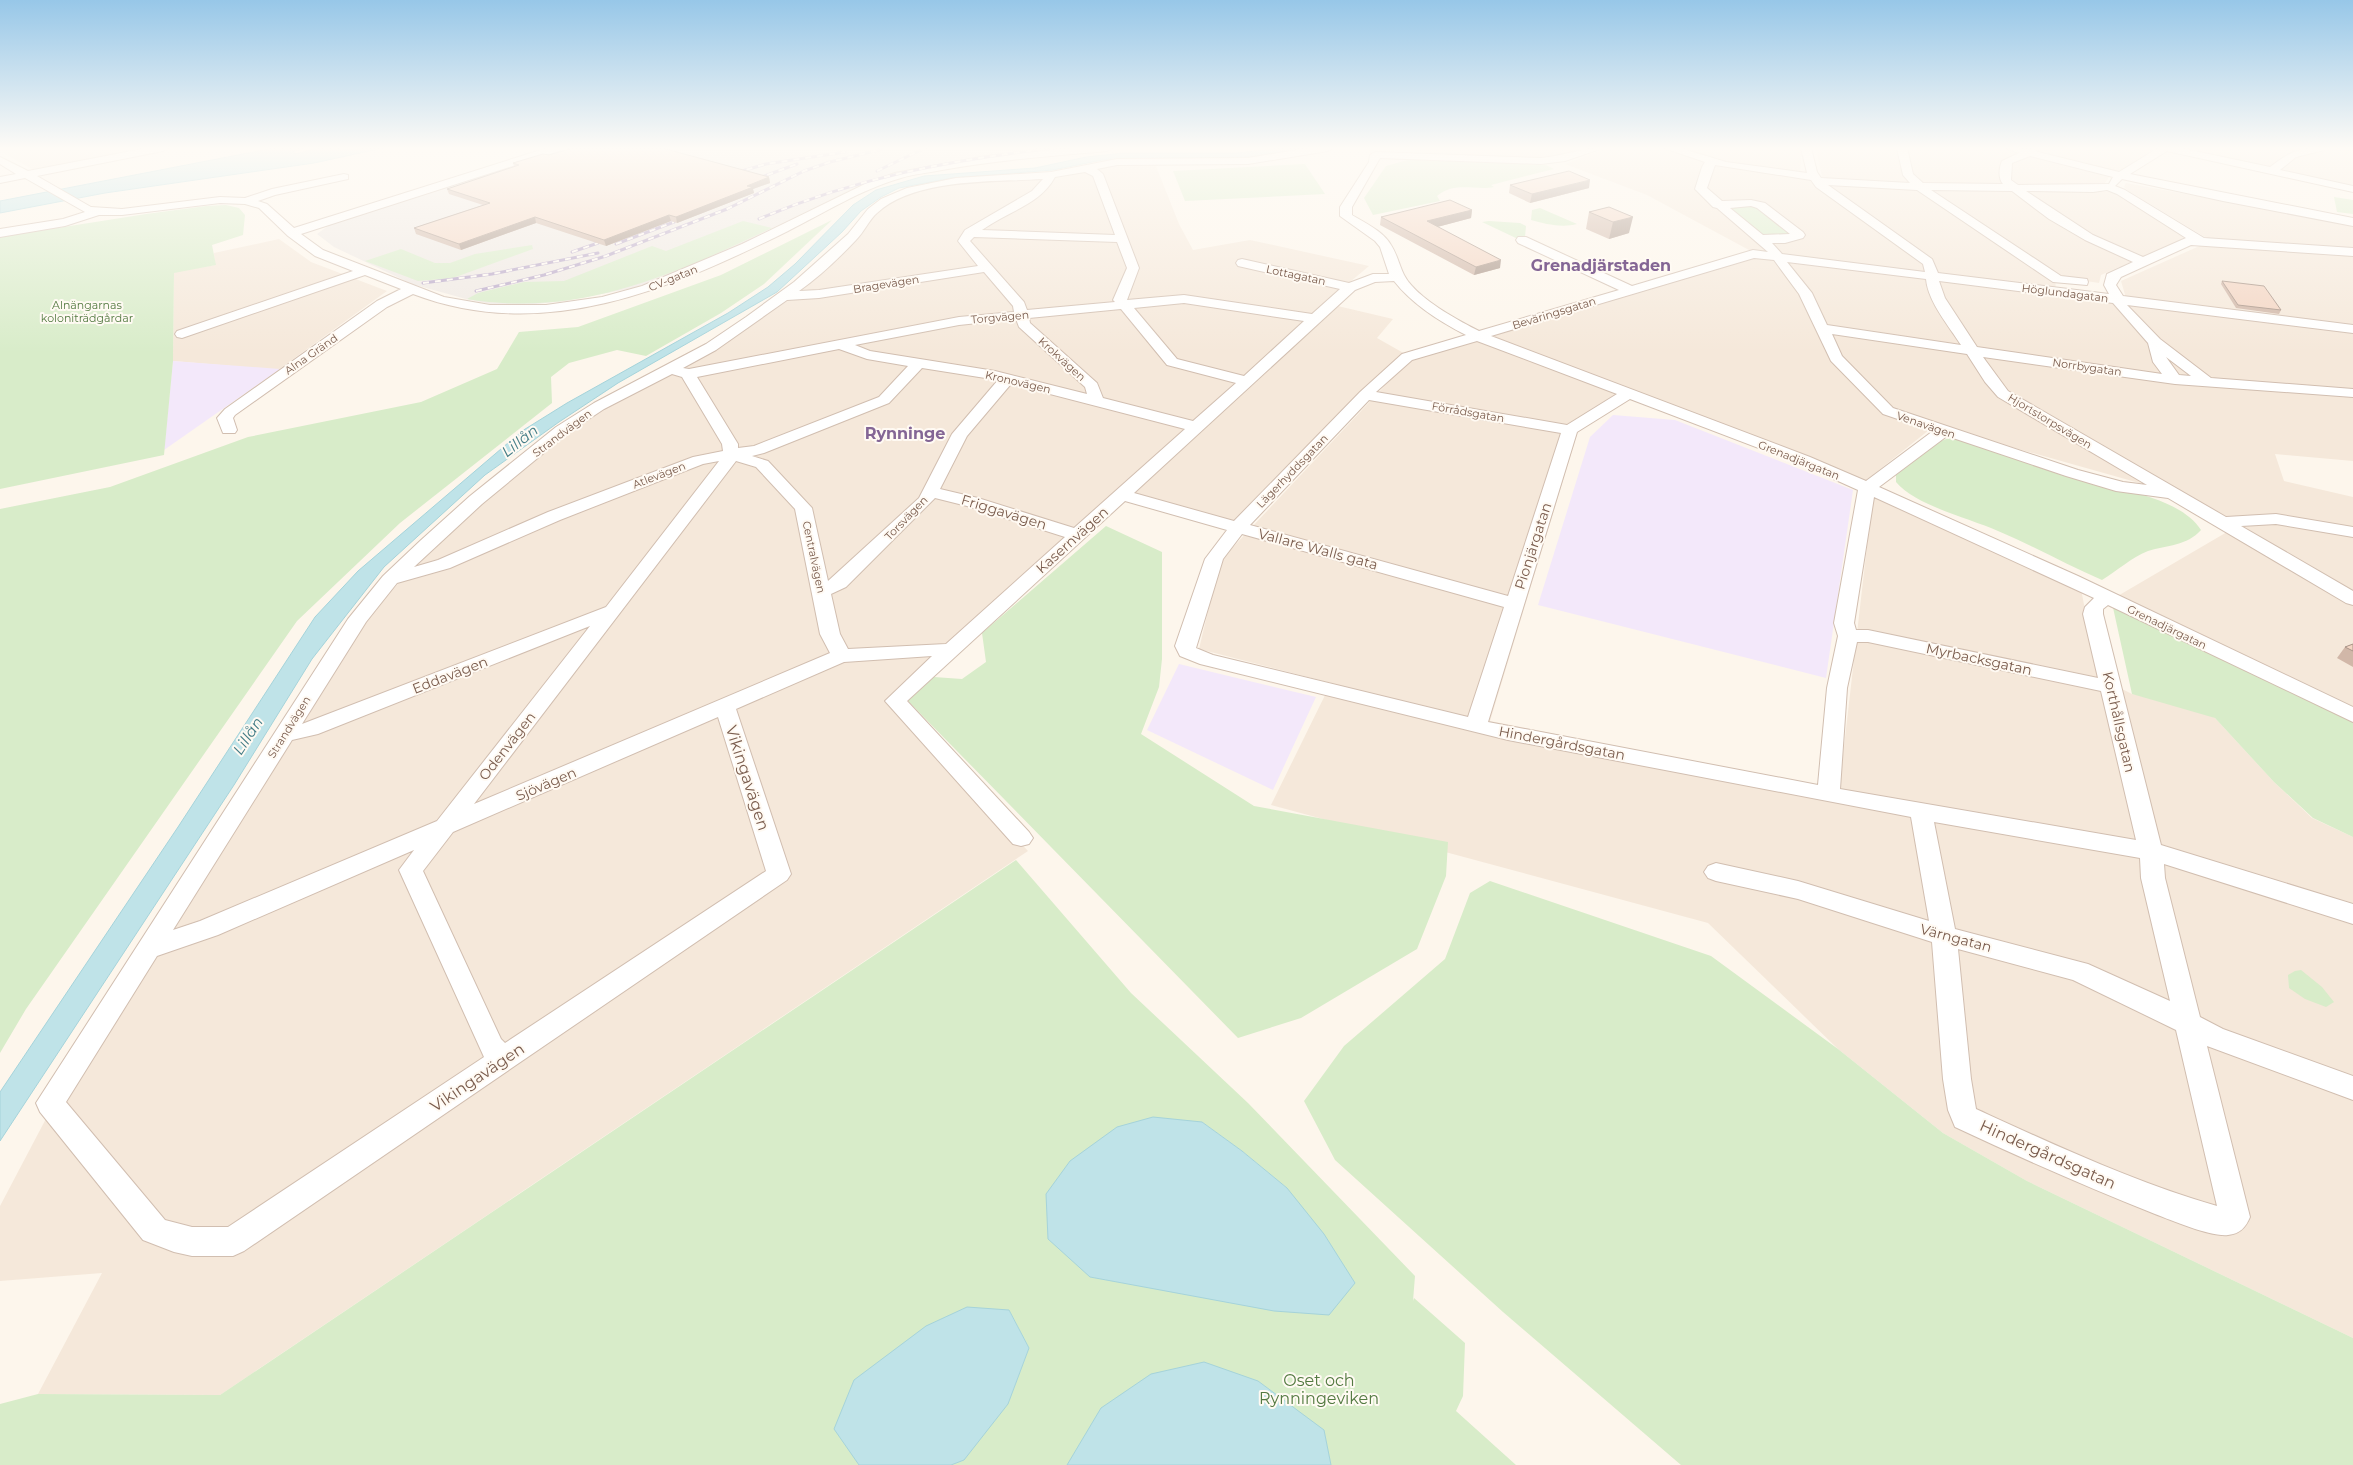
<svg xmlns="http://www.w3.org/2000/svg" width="2353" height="1465" viewBox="0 0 2353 1465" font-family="Montserrat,sans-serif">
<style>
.residential{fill:#f5e8da}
.industrial{fill:#efe9e4}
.education{fill:#f3e8fa}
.green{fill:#d8ecc9;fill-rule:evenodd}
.water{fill:#bfe3e8;stroke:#a5d3da}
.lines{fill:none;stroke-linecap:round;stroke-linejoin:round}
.minor-casing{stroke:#d1beb0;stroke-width:2}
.minor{fill:#fff;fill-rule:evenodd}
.rail-casing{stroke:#b9a8c9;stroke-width:3}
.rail{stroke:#fffaf3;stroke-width:2;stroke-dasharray:6;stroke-linecap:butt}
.wall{fill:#d1b7a8}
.shaded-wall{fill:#aa9588}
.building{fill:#f3d5c3;stroke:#aa9588}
.labels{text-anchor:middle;stroke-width:4;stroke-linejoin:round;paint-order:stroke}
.far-street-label{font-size:11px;fill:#7a5c4d;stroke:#fffaf3}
.far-park-label{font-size:11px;fill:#537a41;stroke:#fffaf3}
.street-label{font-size:14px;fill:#7a5c4d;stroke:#fffaf3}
.water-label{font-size:15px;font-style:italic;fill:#437c86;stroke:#fffaf3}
.far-district-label{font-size:16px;font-weight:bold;fill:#846695;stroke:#fffaf3}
.near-street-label{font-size:16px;fill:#7a5c4d;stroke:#fffaf3}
.near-park-label{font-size:16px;fill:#537a41;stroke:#fffaf3}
</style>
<rect width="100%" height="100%" fill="#fdf6ec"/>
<g class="residential">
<path d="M0 148H151L40 170 32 169 0 151Z"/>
<path d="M1411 148H1570L1577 150 1541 160 1427 154Z"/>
<path d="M1608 148H1801L1800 178 1919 188 2055 278 2056 290 1749 250 1647 195 1565 164Z"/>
<path d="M1816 148H2001L2109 177 2103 186 1866 184 1822 177Z"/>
<path d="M2023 148H2155L2117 173Z"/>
<path d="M2174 148H2353V187Z"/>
<path d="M1154 161 1179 224 1193 250 1250 240 1369 266 1325 303 1393 319 1377 338 1407 355 1237 526 1122 491 888 702 1028 851 220 1395 38 1394 102 1273 0 1281V1206L49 1113 292 741 359 626 441 537 553 440 607 404 716 348 840 250 889 201 916 190 955 182 1063 177 1123 162Z"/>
<path d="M2126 183 2353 225V248L2208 239 2127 190 2124 187Z"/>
<path d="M1929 189 2115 192 2190 236 2101 275 2099 283 2073 279 2060 275Z"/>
<path d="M279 239 311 262 387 291 278 370 173 361 174 272 215 265 214 253Z"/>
<path d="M2204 244 2353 256V461L2275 454 2284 481 2353 497V709L2116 597 2227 532 2157 488 2004 445 1929 430 1864 482 1637 394 1578 431 1490 721 1839 790 1873 494 2081 589 2098 677 2132 694 2180 700 2215 718 2274 782 2312 818 2353 837V1338L2027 1181 1943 1133 1838 1049 1708 923 1271 805 1331 683 1199 649 1220 561 1409 360 1752 257 2057 294 2128 305 2121 281Z"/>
</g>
<path class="industrial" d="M566 148H1062L959 161 894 173 869 181 718 255 661 278 633 288 565 301 536 304H491L466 299 412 284 334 247 317 234 332 223Z"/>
<g class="education">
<path d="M173 361 280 369 164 450Z"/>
<path d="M1613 415 1675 420 1853 490 1826 678 1538 605 1590 437Z"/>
<path d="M1179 664 1316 697 1273 790 1147 730Z"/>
</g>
<g class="green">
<path d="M1411 159 1546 165 1554 169 1491 185 1494 187C1476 191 1455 181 1437 196L1440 201 1373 215 1364 198 1386 166Z"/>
<path d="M1305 164 1325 194 1185 201 1173 171Z"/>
<path d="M2334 197 2353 200V214L2337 212Z"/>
<path d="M226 205 239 208 245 215 243 235 212 245 216 265 174 273 173 361 164 455 0 489V237L146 214 206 206Z"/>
<path d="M1753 205 1796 235 1767 238 1727 206Z"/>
<path d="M1540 208 1577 224C1562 228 1545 224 1531 220L1532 210Z"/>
<path d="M832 220 764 284 721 313 646 356 617 350 569 363 551 377 552 403 400 523 297 621 26 1009 0 1053V509L110 487 248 437 421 402 497 369 519 332 578 327 721 275Z"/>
<path d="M743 221 772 228C673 275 578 318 467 299L478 293 524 282 564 281 652 246 666 251Z"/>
<path d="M1489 221 1520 223 1526 226 1525 237 1518 239 1482 222Z"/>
<path d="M532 245 533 249 453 278 418 281 365 261 401 249 435 263H450L475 254Z"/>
<path d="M1949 438 1959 439C1994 452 2030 464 2067 476 2105 488 2178 494 2201 530 2187 546 2167 545 2148 551 2131 558 2118 570 2102 580 2067 565 2034 546 1998 531 1969 518 1916 506 1896 482V475L1941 441Z"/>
<path d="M1106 526 1162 552V659L1159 687 1141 734 1254 806 1448 842 1446 876 1417 949 1301 1018 1238 1038 908 701 934 677 962 679 986 662 982 633Z"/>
<path d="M2112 603 2353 719V837L2313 818 2274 782 2215 718 2132 694Z"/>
<path d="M1016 860 1131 993 1248 1103 1415 1276 1413 1301 1414 1298 1465 1343 1463 1396 1456 1411 1516 1465H0V1404L38 1394 220 1395ZM1202 1122 1242 1151 1287 1188 1176 1292 1090 1277ZM1009 1310 1029 1348 1012 1393Z"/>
<path d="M1490 881 1711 956 1838 1049 1943 1133 2027 1181 2353 1338V1465H1681L1503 1312 1335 1160 1304 1101 1344 1046 1445 959 1470 893Z"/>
<path d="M2301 970 2322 987 2334 1002 2326 1007 2305 999 2289 988 2288 975 2295 971Z"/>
</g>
<g class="water">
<path d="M274 148H305L292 152 295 154 319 148H340L338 150 383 148 314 163 105 193 0 213V201Z"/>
<path d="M1284 148H1302L1250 157 1102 160 1053 170 952 178 899 188 881 197 861 211 842 232 777 292 618 383 559 422 485 475 384 567 312 659 234 785 0 1141V1092L178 827 315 617 358 571 522 431 567 403 728 313 768 287 795 264 853 205 876 190 924 176 1035 168 1086 157 1125 153H1237Z"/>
<path d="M1153 1117 1202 1122 1242 1151 1287 1188 1324 1234 1355 1283 1329 1315 1274 1311 1090 1277 1048 1239 1046 1194 1070 1161 1117 1127Z"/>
<path d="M967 1307 1009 1310 1029 1348 1008 1404 964 1460 951 1465H859L834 1429 854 1380 926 1326Z"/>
<path d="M1204 1362 1258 1381 1324 1430 1331 1465H1067L1101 1408 1151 1374Z"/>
</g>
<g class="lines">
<g class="minor-casing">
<g id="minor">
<path d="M147 148H168L163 151 37 176 91 207 122 209 220 197 245 198 272 189 344 174 348 175V179L275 195 258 201 267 204 294 228 547 148H563L562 150 301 234 323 250 444 297 490 305H546L602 297 642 286 742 244 867 183 895 173 986 156 1073 148H1112L1107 151C1052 156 997 160 942 170 928 173 914 174 901 178 862 189 824 213 788 231 671 289 544 344 413 294L387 307 235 415 233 418 237 430 235 433H223L217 418 225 409 377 301 401 289 365 275 182 338 177 337 175 334 177 331 353 271 315 256 288 236 259 208 245 204 220 203 122 215H99L65 226 0 237V229L63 219 85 212 25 178 0 183V177L16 174 0 164V157L28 171Z"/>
<path d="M1309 148H1333L1328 151 1248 164 1117 165 1097 169 1103 174 1139 268 1127 300 1184 295 1312 314 1340 289 1238 266 1236 263 1238 260 1242 259 1349 283 1373 274H1389L1380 247 1375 241 1340 216V207L1369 162 1370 155 1375 152 1541 158C1562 156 1582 148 1603 148L1565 161 1541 164 1380 158 1352 207V215C1365 223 1383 231 1391 245 1400 259 1400 274 1412 286 1427 303 1459 321 1479 331L1619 290 1518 243 1516 240 1518 237H1526L1632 286 1753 250 1768 252 1717 208 1713 207 1695 189 1702 167 1705 162 1664 148H1680L1726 162 1807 173 1801 148H1811L1817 172 1821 178 1910 183 1903 175 1897 148H1907L1913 174 1923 183 2003 184C1998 178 1999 168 2002 161L2019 153 2005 148 2033 149 2038 152 2119 172 2158 148H2180L2270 167C2291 151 2298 148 2325 148L2324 150 2296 157 2280 170 2353 186V192L2167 151 2130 174 2353 218V226L2223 201 2122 179 2115 186 2125 190 2204 238 2353 248V256L2191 245 2121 277 2116 285 2123 296 2353 325V333L2127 305 2160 339 2211 378 2353 389V397L2175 384 1983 357 2008 391 2226 517 2276 514 2353 527V537L2276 524 2241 526 2353 591V605L2346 603 2168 498 2116 491 2066 476 1947 436 1879 487 2078 576 2353 707V722L2108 605 2103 609V614L2161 845 2353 904V924L2164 864 2165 878 2200 1017 2223 1029 2353 1076V1100L2207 1046 2250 1217C2246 1227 2240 1234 2228 1235 2211 1237 2173 1221 2155 1214 2087 1187 2021 1158 1955 1127L1948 1110 1943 1079 1932 942 1798 899 1716 881 1708 878 1704 872 1708 866 1716 863 1798 881 1929 921 1911 817 1508 740 1200 664 1180 656 1175 646 1205 559 1227 530 1125 501 907 701 1029 832 1033 838 1029 844 1021 846 1013 844 885 701 932 656 844 662 736 709 791 874 787 880 244 1251 233 1256H192L174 1252 143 1240 40 1112 36 1103 348 619 383 576 420 541 470 496 556 427 594 403 706 344 746 317 794 282 848 234 868 209 881 199 907 188 956 178 1051 172 1117 159 1248 158ZM2030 156 2113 177 2109 184 2018 185 2011 180 2012 163ZM1715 165 1811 180 1816 187 1923 264 1925 272 1782 254 1772 243H1785L1803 238 1805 235 1803 232 1765 203 1751 200 1722 201 1707 188ZM1085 172 1093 176 1115 235 982 230C1006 212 1040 205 1055 177ZM1043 179 1032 191 965 230 958 241 978 266 819 290 799 291C819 277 839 258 856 240 864 232 869 220 877 213 915 178 995 182 1043 179ZM1828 185 1917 190 2053 282 2087 285 2088 282 2087 279 2061 276 1931 190 2012 191 2049 219 2085 240 2133 262 2107 274 2104 285 2109 294 1938 273 1932 259ZM2107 190 2117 194 2186 238 2143 257 2093 235 2026 191 2093 192ZM1751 206 1757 208 1790 234 1763 235 1730 208ZM974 237 1117 242 1127 268 1113 300 1115 302 1027 310 1024 302 970 241ZM1754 258 1774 260 1799 294 1831 361 1883 414 1933 431 1866 481 1810 457 1491 336ZM1787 262 1926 279C1928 302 1949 326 1961 345L1827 325 1812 293ZM984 272 1013 306 1014 312 959 317 689 369 683 368 716 350 787 300 819 298ZM1394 281C1412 304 1440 322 1466 335L1402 354 1360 392 1234 521 1134 493 1355 290 1375 282ZM1939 281 2113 303 2148 343 2153 362 2162 374 1977 347 1945 298ZM1184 303 1304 321 1244 376 1177 359 1134 308ZM1121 309 1167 365 1236 383 1193 421 1103 398 1097 383 1030 323 1029 318ZM1016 319 1019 327 1085 387 1087 394 995 371 870 351 855 345 959 325ZM1832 334 1967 354 1985 382 1998 397 2147 485 2123 482 2078 470 1893 408 1842 356ZM1477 341 1617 394 1567 425 1376 392 1412 360ZM839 349 867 359 908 366 879 397 754 446 738 448V444L697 377ZM2166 357 2191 376 2179 375ZM922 368 998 380 952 434 919 498 828 581 812 508 768 461 752 456 764 453 889 403ZM672 374 682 377 722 444 723 451 693 457 548 512 438 560 414 567 482 504 568 433 604 409ZM1011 384 1185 429 1074 528 978 498 940 489 967 436ZM1630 399 1798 463 1858 490 1834 623 1838 636 1827 688 1818 785 1488 722 1577 432ZM1369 400 1561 433 1508 596 1250 525ZM719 461 606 607 302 724 366 622 397 583 450 568 560 520 703 464ZM736 461 756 467 795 509 820 634 830 653 474 804ZM1874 497 2094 598 2085 607 2083 614 2098 678 1868 630H1856L1854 623ZM935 498 967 506 1065 537 946 644 848 649 840 634 831 594 846 587ZM1242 534 1504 607 1468 717 1213 655 1196 648 1223 559ZM590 626 437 821 200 921 173 930 292 740 318 734ZM1857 642H1868L2101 691 2136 840 1840 789 1847 688ZM718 717 766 871 505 1043 501 1039 423 871 453 832ZM1934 822 2140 858 2141 878 2170 1001 2088 964 1955 929ZM414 850 399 870 484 1057 228 1227H192L165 1220 66 1102 157 956 218 935ZM1958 949 2073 980 2176 1030 2217 1206C2134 1182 2055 1145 1976 1109L1971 1079Z"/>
</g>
</g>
<use href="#minor" class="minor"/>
<g class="rail-casing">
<g id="rail">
<path d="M877 171 925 148"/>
<path d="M735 173 766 164 845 152"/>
<path d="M756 179 797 164"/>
<path d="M759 219C855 178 950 160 1054 148"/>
<path d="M616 244 674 222"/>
<path d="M572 252 598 243"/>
<path d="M423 283 492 274 598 253"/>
<path d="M476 291 544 275 606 256 727 209 804 171 830 162 887 148"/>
</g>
</g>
<use href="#rail" class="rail"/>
</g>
<g class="wall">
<path d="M549 155 769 177 770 183 753 189 754 193 677 223 671 221 606 246 536 223 461 250 416 234 414 228 483 205 449 194 447 189 514 166 513 163Z"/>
<path d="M1510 185 1589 188 1530 203 1509 193Z"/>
<path d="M1609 207 1629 233 1609 239 1586 229 1589 212Z"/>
<path d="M1472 210 1471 218 1437 227 1500 268 1474 275 1380 225 1381 217Z"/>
<path d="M2222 281 2281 310 2279 314 2236 308 2221 284Z"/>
<path d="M2353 644V667L2337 658 2345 647Z"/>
</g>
<g class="shaded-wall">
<path d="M769 177 770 183 753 189 754 193 677 223 676 217 747 186Z"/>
<path d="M1590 180 1589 188 1530 203 1532 194Z"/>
<path d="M1472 210 1471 218 1426 230 1427 221Z"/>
<path d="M669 215 671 221 606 246 604 240Z"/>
<path d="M535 217 536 223 461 250 459 244Z"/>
<path d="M1633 217 1629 233 1609 239 1613 222Z"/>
<path d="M1501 260 1500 268 1474 275 1476 267Z"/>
</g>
<g class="building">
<path d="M573 148H662L769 177 747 186 753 187 676 217 669 215 604 240 535 217 459 244 414 228 490 203 447 189 519 165 513 163 543 154 549 155Z"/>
<path d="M1569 171 1590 180 1532 194 1510 185Z"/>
<path d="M1450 200 1472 210 1427 221 1501 260 1476 267 1381 217Z"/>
<path d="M1609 207 1633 217 1613 222 1589 212Z"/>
<path d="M2222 281 2264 286 2281 310 2238 305Z"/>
<path d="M2353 644V651L2345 647Z"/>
</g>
<linearGradient id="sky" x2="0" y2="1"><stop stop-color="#97c7e8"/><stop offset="0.42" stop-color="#fefbf6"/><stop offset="1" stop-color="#fefbf6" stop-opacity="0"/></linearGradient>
<rect width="2353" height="353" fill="url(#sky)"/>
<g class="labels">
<g class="far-street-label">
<text transform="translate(1296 275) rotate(12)" y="4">Lottagatan</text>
<text transform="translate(673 278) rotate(-22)" y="4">CV-gatan</text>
<text transform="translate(886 284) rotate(-9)" y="4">Bragevägen</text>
<text transform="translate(2065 293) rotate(7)" y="4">Höglundagatan</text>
<text transform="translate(1554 313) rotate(-17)" y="4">Beväringsgatan</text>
<text transform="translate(1000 317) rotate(-5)" y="4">Torgvägen</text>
<text transform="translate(311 354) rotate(-35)" y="4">Alna Gränd</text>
<text transform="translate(1062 359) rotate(42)" y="4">Krokvägen</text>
<text transform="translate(2087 367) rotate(8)" y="4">Norrbygatan</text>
<text transform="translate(1018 382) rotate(13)" y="4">Kronovägen</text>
<text transform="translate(1468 412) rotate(10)" y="4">Förrådsgatan</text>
<text transform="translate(2050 421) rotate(31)" y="4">Hjortstorpsvägen</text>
<text transform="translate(1926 425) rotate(19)" y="4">Venavägen</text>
<text transform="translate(562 433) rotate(-37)" y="4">Strandvägen</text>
<text transform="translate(1799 460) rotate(22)" y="4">Grenadjärgatan</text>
<text transform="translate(1292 471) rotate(-46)" y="4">Lägerhyddsgatan</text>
<text transform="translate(659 475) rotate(-21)" y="4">Atlevägen</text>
<text transform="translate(906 518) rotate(-46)" y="4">Torsvägen</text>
<text transform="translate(814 557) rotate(78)" y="4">Centralvägen</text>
<text transform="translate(2167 627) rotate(26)" y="4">Grenadjärgatan</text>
<text transform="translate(289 727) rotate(-58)" y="4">Strandvägen</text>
</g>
<g class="far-park-label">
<text x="87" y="309">Alnängarnas<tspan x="87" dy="13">koloniträdgårdar</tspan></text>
</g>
<g class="street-label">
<text transform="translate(1004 512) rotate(17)" y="5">Friggavägen</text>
<text transform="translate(1072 540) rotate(-42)" y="5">Kasernvägen</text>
<text transform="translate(1533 546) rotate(-72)" y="5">Pionjärgatan</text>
<text transform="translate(1318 549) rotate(15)" y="5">Vallare Walls gata</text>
<text transform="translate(1979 659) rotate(12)" y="5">Myrbacksgatan</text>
<text transform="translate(450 675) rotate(-21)" y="5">Eddavägen</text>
<text transform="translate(2119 722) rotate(77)" y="5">Korthållsgatan</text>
<text transform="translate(1562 743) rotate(11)" y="5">Hindergårdsgatan</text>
<text transform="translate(507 746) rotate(-52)" y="5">Odenvägen</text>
<text transform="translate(546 784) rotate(-23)" y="5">Sjövägen</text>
<text transform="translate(1956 938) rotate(15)" y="5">Värngatan</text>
</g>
<g class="water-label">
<text transform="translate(520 441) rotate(-38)" y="5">Lillån</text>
<text transform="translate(248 736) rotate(-57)" y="5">Lillån</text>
</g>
<g class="far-district-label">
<text x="1601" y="271">Grenadjärstaden</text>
<text x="905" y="439">Rynninge</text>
</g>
<g class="near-street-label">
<text transform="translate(748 778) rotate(72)" y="6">Vikingavägen</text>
<text transform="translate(477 1077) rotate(-34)" y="6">Vikingavägen</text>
<text transform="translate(2048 1154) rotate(24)" y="6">Hindergårdsgatan</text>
</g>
<g class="near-park-label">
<text x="1319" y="1386">Oset och<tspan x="1319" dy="18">Rynningeviken</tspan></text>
</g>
</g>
</svg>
